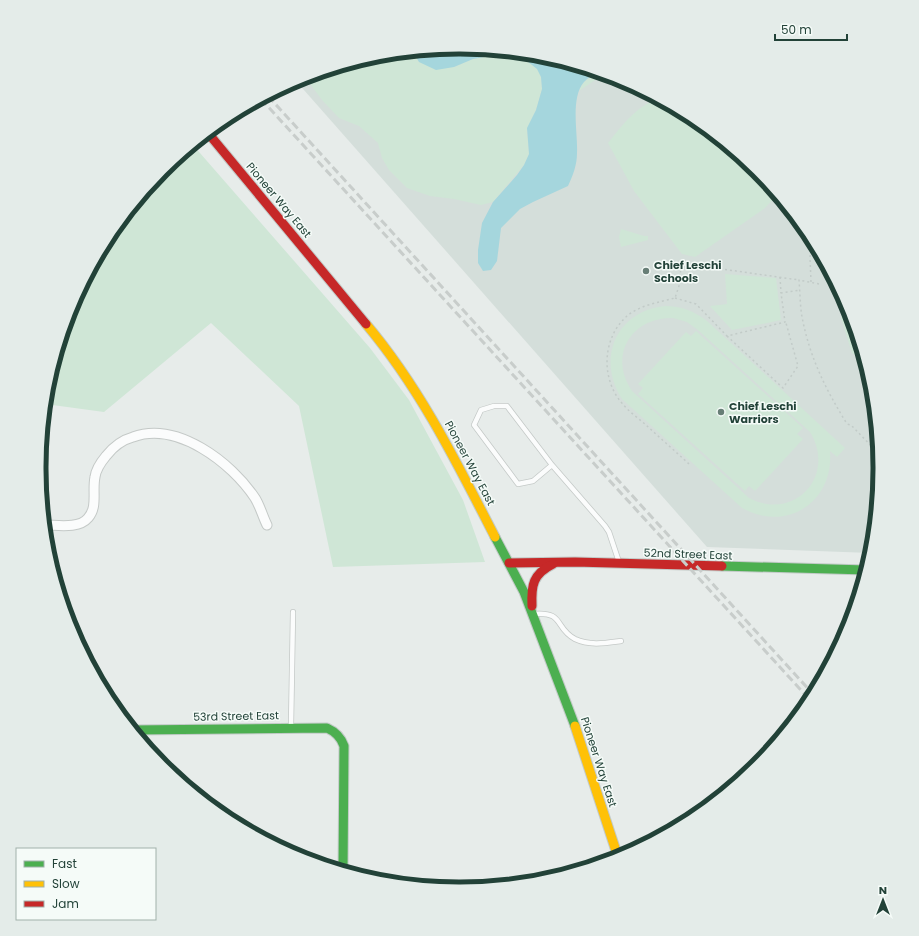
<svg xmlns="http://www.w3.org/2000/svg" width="919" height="936" viewBox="0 0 919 936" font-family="Poppins,sans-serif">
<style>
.built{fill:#d4deda}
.green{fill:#cfe6d6;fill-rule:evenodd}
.water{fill:#a5d6dd}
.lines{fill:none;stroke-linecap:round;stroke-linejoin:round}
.lane-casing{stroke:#c4c9c7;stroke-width:6}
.street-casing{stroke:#c4c9c7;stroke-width:11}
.fast-casing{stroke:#c2cac7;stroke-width:11}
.slow-casing{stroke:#c2cac7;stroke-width:11}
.jam-casing{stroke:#c2cac7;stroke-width:11}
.path{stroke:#c2cbc8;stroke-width:1.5;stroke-dasharray:2 3;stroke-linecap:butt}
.lane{stroke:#fbfcfc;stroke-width:4.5}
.street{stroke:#fbfcfc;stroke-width:9}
.fast{stroke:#4caf50;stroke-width:9}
.slow{stroke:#ffc107;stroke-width:9}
.jam{stroke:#c62828;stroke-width:9}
.rail{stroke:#c8cdcb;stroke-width:3;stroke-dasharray:8 4;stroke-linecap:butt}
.poi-dot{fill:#677e76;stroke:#f5fbf8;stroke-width:1.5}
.labels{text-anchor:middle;stroke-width:3;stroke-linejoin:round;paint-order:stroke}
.street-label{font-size:11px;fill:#224238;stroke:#f5fbf8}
.poi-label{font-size:11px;font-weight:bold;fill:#224238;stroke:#f5fbf8;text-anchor:start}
.rim{fill:none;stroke:#224238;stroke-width:5}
</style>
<rect width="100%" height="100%" fill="#e7ecea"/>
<path class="built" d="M460 48 542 56 621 80 693 119 757 171 809 235 848 307 872 386 880 468 871 553 707 547 296 81 378 56Z"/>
<g class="green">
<path d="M413 52 419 62 454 67 473 59 495 54 514 56 527 61 538 69 541 77 542 89 536 110 527 129 529 154 524 165 493 202 481 205 454 199 430 196 407 188 389 170 382 158 378 143 359 126 339 118 322 100 305 77 378 56Z"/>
<path d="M596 72 604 74 579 91 583 83Z"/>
<path d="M657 99 693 119 757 171 777 195 765 208 695 257 682 254 634 191 608 143C622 125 636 107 657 99Z"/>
<path d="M193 145 370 348 409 400 463 500 485 562 333 567 299 406 211 323 104 412 45 404 47 386 71 307 110 234 162 171Z"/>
<path d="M621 229 644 236H648V240L621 247 619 237Z"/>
<path d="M725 274 776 278 781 320 732 330 710 306 727 304Z"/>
<path d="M846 304 848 307 865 364 860 356H856L852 353 841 318 842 314 847 309Z"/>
<path d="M665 306C681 306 694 311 707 321L845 448 837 457 830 451C834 502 787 533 742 508L622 399C596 359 616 311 665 306ZM673 318 687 322 698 330 810 432C837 476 794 522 749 498L632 391C608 356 631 317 673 318Z"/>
<path d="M696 331 803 428 797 434 803 439 755 491 749 486 745 491 638 394 643 388 638 384 686 332 691 336Z"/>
<path d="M868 374 872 386 873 400C868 391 861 384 868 374Z"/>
</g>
<path class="water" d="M460 48 542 56 596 72C592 75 587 79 584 82 570 98 578 133 577 153 577 165 573 175 568 186L533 202 520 209 501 228 497 261 491 270 483 271 478 263V250L482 223 493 202 517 175 524 165 529 154 527 128 536 110 542 89 541 77 537 69 527 61 514 56 495 55 473 59 454 67 436 70 419 62 413 52Z"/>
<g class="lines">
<g class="lane-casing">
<g id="lane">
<path d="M552 465 533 481 518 484 474 425 481 410 494 406H507L552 465 605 526 609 532 619 562"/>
<path d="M533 614C565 611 554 628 575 639 590 646 606 643 621 641"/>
<path d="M291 726 293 612"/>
</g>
</g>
<g class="street-casing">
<path id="street" d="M45 525C57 525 79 529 88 518 98 507 92 491 95 477 96 469 101 462 106 456 113 447 122 440 133 437 177 421 231 462 255 498 260 506 263 517 267 525"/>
</g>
<g class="fast-casing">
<g id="fast">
<path d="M495 537 524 592 575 726"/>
<path d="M722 566 866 570"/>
<path d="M133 730 327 728C336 732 341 737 344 746L343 870"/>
</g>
</g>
<g class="slow-casing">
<g id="slow">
<path d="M366 324C420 388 457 463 495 537"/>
<path d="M575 726 618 857"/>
</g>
</g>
<g class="jam-casing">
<g id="jam">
<path d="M208 133 366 324"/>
<path d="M509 563 575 562 722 566"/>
<path d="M532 606C531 585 533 574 553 564"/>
</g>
</g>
<g class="path">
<path d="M780 277 781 293"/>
<path d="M811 282 810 257 812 240"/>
<path d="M829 283H835"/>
<path d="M819 284 799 280C800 292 800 305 802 317 810 358 825 388 847 424L851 425 879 454"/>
<path d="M675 298 696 304 727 336 785 322 781 293 800 290"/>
<path d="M727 336 783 388 798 366 786 323"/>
<path d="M689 464C675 451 660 438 646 425 638 418 628 411 621 402 601 378 602 338 627 316 640 305 660 302 675 298L681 280 680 263 799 280"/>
</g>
<use href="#lane" class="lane"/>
<use href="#street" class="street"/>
<use href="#fast" class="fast"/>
<use href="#slow" class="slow"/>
<use href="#jam" class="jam"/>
<g class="rail">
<path d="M268 96 813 694"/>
<path d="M261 99 810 700"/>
</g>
</g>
<g class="poi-dot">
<circle cx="646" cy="271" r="4"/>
<circle cx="721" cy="412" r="4"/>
</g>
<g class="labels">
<g class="street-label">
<text transform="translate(279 200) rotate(50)" y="4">Pioneer Way East</text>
<text transform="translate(470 463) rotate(62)" y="4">Pioneer Way East</text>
<text transform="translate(688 554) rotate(2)" y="4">52nd Street East</text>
<text transform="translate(236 716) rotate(-1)" y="4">53rd Street East</text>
<text transform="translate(599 762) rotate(72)" y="4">Pioneer Way East</text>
</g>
<g class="poi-label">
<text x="654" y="269">Chief Leschi<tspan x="654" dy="13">Schools</tspan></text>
<text x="729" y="410">Chief Leschi<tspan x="729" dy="13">Warriors</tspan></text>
</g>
</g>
<path d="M0 0H919V936H0ZM459 54H460A413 413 0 0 1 873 467V469A413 413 0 0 1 460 882H459A413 413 0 0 1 46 469V467A413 413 0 0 1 459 54Z" fill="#e4ece9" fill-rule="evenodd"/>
<path class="rim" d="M459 54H460A413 413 0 0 1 873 467V469A413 413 0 0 1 460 882H459A413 413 0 0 1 46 469V467A413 413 0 0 1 459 54Z"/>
<rect x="16" y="848" width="140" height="72" fill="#f5fbf8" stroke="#a1b1ab"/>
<rect x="24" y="861" width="20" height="6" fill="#4caf50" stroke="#a1b1ab"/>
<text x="52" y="868" font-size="12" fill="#224238">Fast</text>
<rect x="24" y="881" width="20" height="6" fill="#ffc107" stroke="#a1b1ab"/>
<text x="52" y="888" font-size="12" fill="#224238">Slow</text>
<rect x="24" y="901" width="20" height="6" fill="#c62828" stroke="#a1b1ab"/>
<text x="52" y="908" font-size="12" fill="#224238">Jam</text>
<g transform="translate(883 900)" stroke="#f5fbf8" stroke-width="3" paint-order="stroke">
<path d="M0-3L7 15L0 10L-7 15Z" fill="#224238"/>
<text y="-6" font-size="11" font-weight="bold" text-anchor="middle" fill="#224238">N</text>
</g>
<path d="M775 34v6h72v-6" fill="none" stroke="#224238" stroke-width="2"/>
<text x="781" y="34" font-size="12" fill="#224238" stroke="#f5fbf8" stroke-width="3" paint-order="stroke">50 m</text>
</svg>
